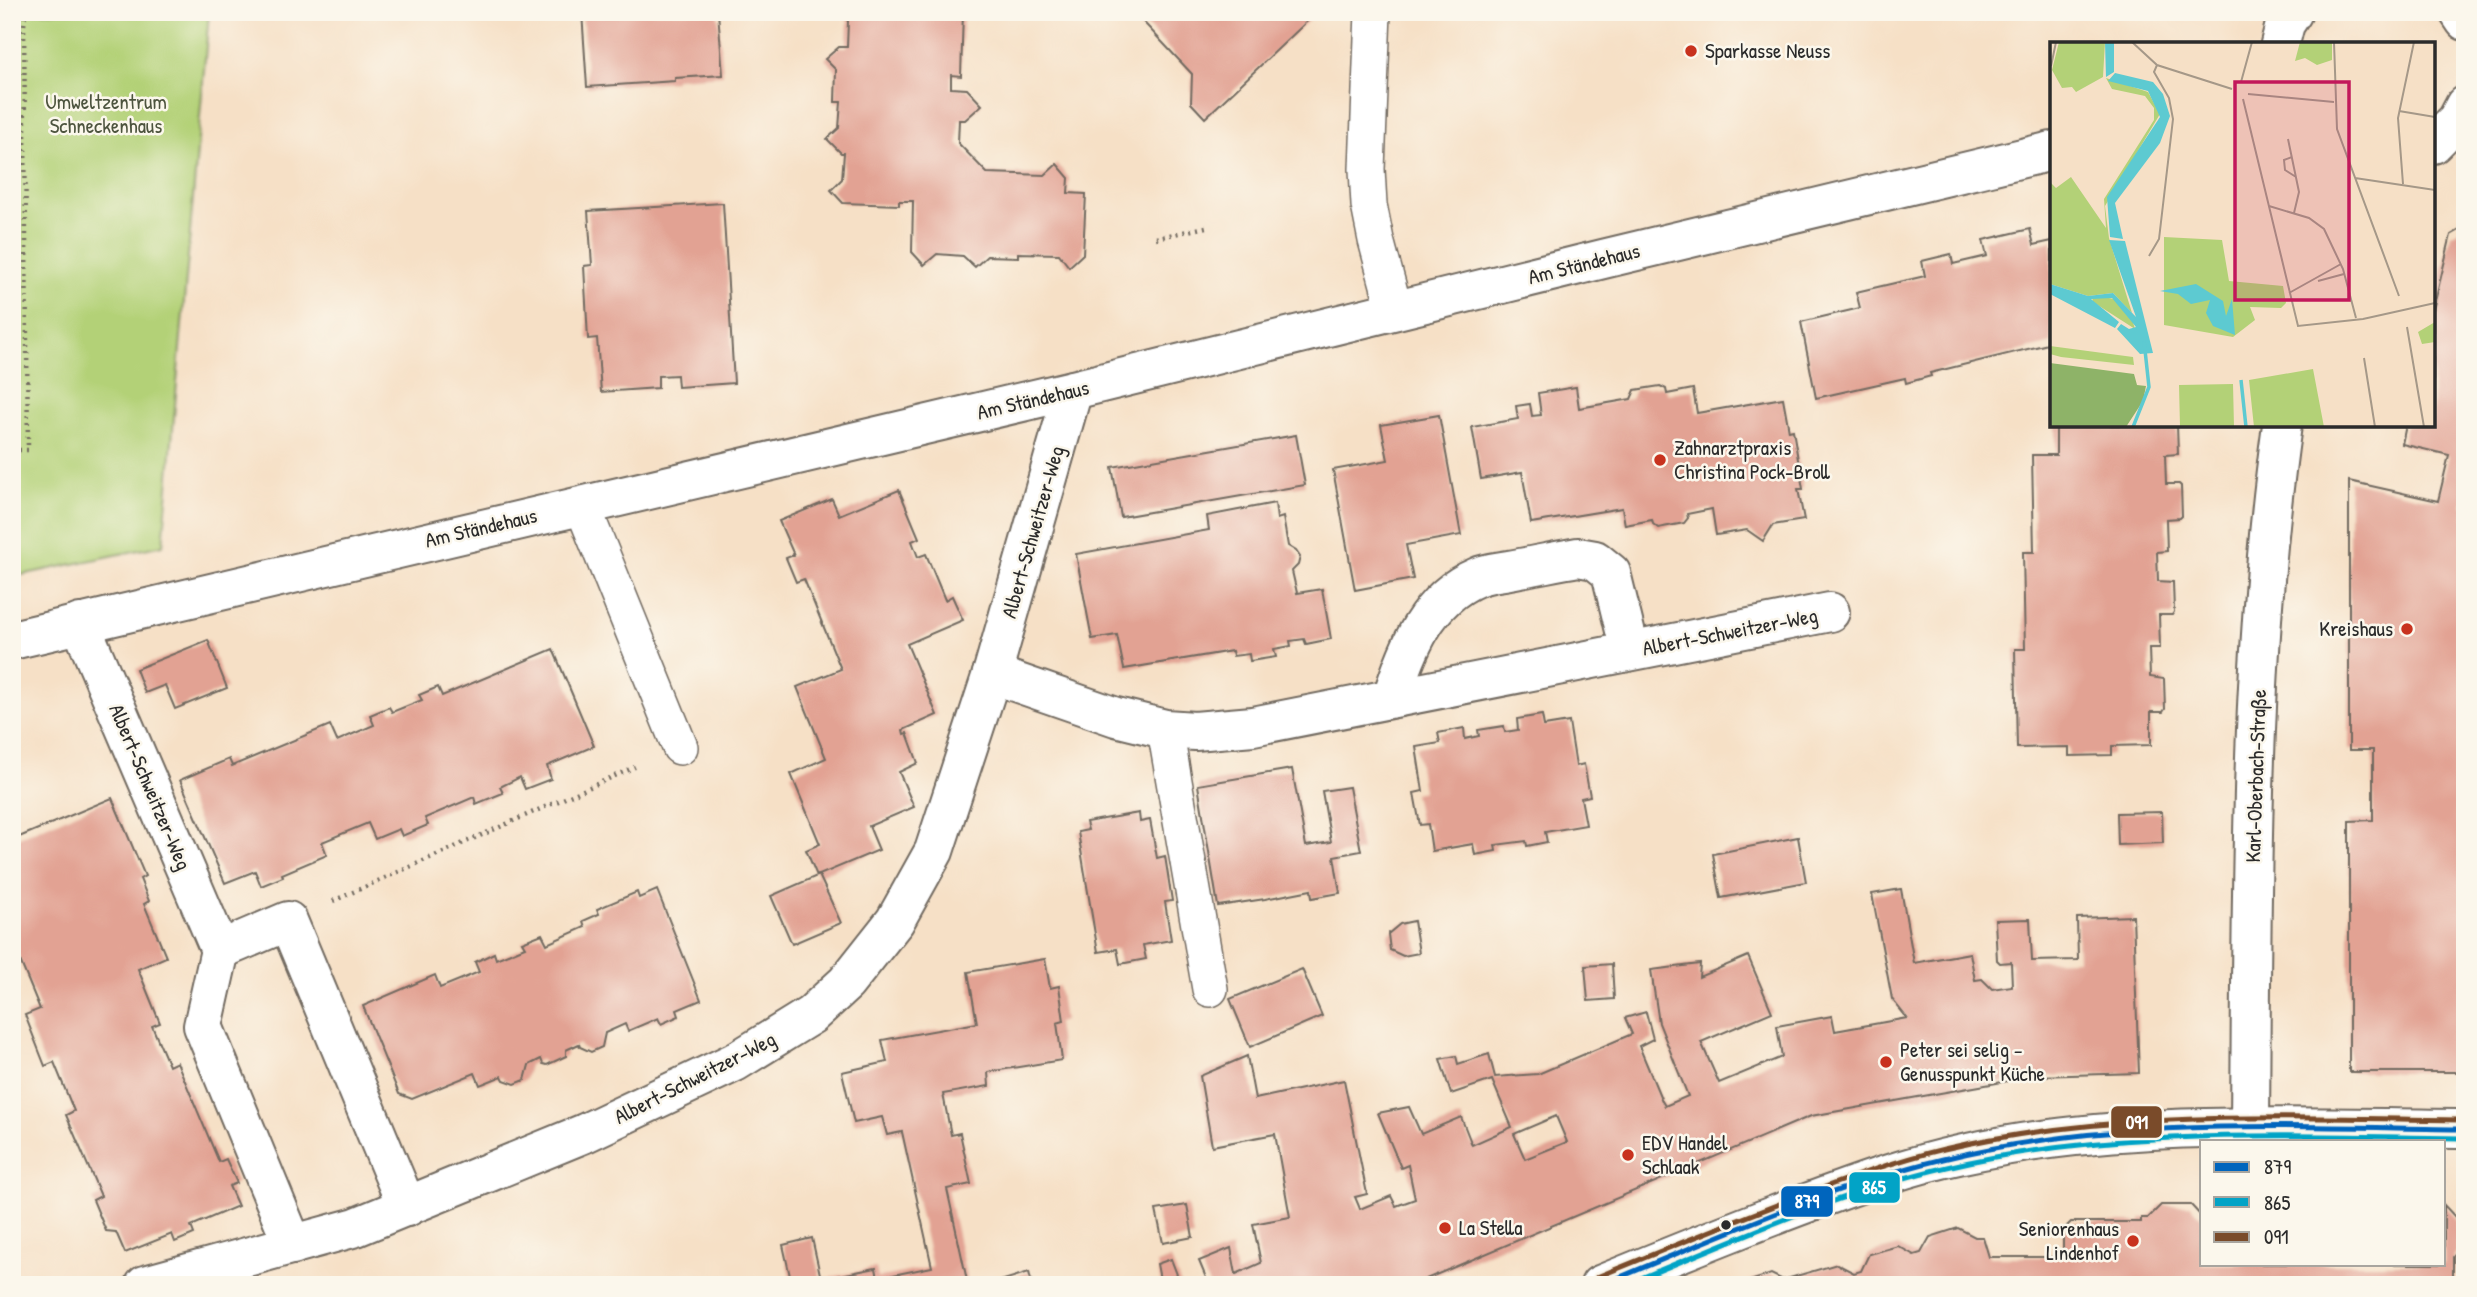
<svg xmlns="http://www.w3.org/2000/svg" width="2477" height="1297" viewBox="0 0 2477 1297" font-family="'Patrick Hand',sans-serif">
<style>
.green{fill:#b3d177;stroke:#6f7e51;stroke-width:2}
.building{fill:#e2a293;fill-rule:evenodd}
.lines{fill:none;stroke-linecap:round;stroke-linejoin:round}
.lane-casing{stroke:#726a61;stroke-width:38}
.street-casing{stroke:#726a61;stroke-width:42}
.secondary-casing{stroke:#726a61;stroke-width:42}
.path{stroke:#726a61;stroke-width:4.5;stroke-dasharray:2 5;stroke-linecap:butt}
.lane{stroke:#fff;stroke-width:35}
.street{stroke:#fff;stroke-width:38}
.secondary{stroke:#fff;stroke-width:38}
.bus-1-casing{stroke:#fbf7ec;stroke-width:10}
.bus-2-casing{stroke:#fbf7ec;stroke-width:10}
.bus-3-casing{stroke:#fbf7ec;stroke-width:10}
.bus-1{stroke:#0065bd;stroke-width:5}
.bus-2{stroke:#02a3c6;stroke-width:5}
.bus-3{stroke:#7a4b2a;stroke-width:5}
.poi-dot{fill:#c8321e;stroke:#fbf7ec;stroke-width:2.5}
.bus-dot{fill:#2b2b2b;stroke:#fbf7ec;stroke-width:2.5}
.labels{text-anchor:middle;stroke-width:5;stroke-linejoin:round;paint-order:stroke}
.poi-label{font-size:21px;fill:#2b2b2b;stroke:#fbf7ec;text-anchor:start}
.park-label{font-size:21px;fill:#4d543e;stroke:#fbf7ec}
.street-label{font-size:21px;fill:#2b2b2b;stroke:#fbf7ec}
.inset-river{fill:none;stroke:#5dcad1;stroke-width:3.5}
.inset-road{fill:none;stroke:#a59888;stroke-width:2}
.view{fill:#c2185b;fill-opacity:0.15;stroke:#c2185b;stroke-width:3.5}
.inset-edge{fill:none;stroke:#2b2b2b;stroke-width:3.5}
.line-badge{stroke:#fbf7ec;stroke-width:2.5}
.badge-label{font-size:19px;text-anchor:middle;font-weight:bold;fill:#fff}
</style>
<rect width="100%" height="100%" fill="#fbf7ec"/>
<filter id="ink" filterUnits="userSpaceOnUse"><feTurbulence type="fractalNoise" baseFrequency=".0143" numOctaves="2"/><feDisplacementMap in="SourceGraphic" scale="14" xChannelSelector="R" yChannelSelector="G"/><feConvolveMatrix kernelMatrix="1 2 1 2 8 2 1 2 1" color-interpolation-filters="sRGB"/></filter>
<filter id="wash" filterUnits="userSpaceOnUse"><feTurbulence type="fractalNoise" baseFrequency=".00686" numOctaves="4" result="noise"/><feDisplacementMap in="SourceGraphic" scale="28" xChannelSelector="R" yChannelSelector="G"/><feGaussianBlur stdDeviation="1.57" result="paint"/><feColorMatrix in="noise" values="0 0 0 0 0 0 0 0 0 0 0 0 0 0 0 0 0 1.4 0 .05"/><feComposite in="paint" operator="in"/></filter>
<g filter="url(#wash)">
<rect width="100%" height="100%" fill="#f6e0c6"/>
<path class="green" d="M12 12H209L163 545 12 577Z"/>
<g id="blocks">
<g class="building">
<path d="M582 12H718L723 75 675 78V81L587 87Z"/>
<path d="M840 12H963L961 76 951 75V88L967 89 982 105 965 120H959L958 143 987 173 1045 175 1057 164 1069 178 1068 193 1086 194 1083 254 1069 267 1059 254 1018 253V257L987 256 975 267 963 256 937 254 924 265 912 252 913 201H899V205L843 203 831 190 842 179 844 153H841L827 139 839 128 841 102H835L836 70 825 59 839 47H847L848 21Z"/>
<path d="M1134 12H1317L1205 118 1191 103 1192 74Z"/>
<path d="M723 203 734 383 678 387 677 375 658 376V388L601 392 597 338 588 339 584 266 592 265 588 211Z"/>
<path d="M2465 227V496L2462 506 2465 507V1072H2349V821L2373 820V750H2349V481L2438 501 2449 455 2402 444 2406 425H2433V310L2451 235Z"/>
<path d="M2030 229 2034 245 2052 241V343L1930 373 1931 376 1906 383 1905 378 1816 398 1801 322 1860 308 1856 292 1925 276 1922 261 1951 254 1953 264 1987 256 1983 240Z"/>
<path d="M1660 386 1666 389 1667 394 1693 389 1697 413 1783 398 1789 431 1793 430 1803 489H1798L1804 520 1773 525 1763 541 1747 530 1716 535 1712 509 1687 514 1688 518 1684 523 1658 528 1653 524 1652 520 1625 525 1622 508 1531 523 1522 472 1481 479 1472 427 1518 419 1516 406 1530 404 1532 416 1541 415 1538 393 1576 387 1579 408 1631 399 1635 390Z"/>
<path d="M1439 415 1461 535 1406 545 1413 579 1355 590 1333 470 1388 460 1381 425Z"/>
<path d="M2056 425H2177L2178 454 2165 455 2166 484H2179L2181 486 2182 516 2180 518 2166 519 2167 551 2157 552 2158 581 2173 582 2174 612 2172 615H2159L2160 648H2149L2150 677 2164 679 2165 709 2163 712H2151V745L2112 746V755L2069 756V747L2017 748 2015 649H2025L2023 552H2034L2032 455H2056Z"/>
<path d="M1296 435 1305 485 1121 517 1112 467Z"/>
<path d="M899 490 919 538 912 541 918 557 926 554 945 600 952 596 963 620 907 644 937 715 903 730 904 734 907 733 918 763 899 772 914 807 869 826 879 850 817 876 806 850 820 844 791 774 826 758 797 687 841 669 804 579 796 582 786 558 794 555 779 521 832 499 839 515Z"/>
<path d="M1275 503 1277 519 1283 517 1288 546 1296 551 1300 557 1298 565 1292 571 1297 593 1322 589 1331 639 1306 644 1304 639 1290 641 1291 646 1274 649 1276 657 1250 661 1249 654 1233 656 1232 651 1124 669 1117 635 1092 639 1076 554 1209 530 1207 516Z"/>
<path d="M208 640 227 688 175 709 165 685 145 693 136 669Z"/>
<path d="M553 649 594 746 547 766 551 779 525 789 520 777 500 787 503 793 476 804 474 797 425 818 428 825 402 836 399 829 375 839 368 823 322 842 327 855 282 874 283 877 261 886 255 871 225 883 180 780 229 759 232 766 330 725 337 741 374 725 370 715 389 707 392 712 422 700 419 695 438 687 442 696Z"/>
<path d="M1542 715 1544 726 1569 722 1576 766 1584 764 1590 796 1581 798 1586 825 1545 832 1547 842 1527 846 1526 841 1495 845 1496 851 1475 855 1473 844 1432 851 1428 824 1420 825 1414 793 1423 791 1416 747 1440 743 1438 733 1464 728 1465 739 1479 736 1478 730 1504 726 1505 732 1518 730 1517 719Z"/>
<path d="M1292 769 1306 846 1331 842 1322 791 1349 787 1361 851 1334 856 1340 893 1312 898 1311 890 1265 899 1218 906 1198 785Z"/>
<path d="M112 798 145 876 140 879 149 901 144 904 166 957 138 969 160 1023 152 1026 169 1066 177 1062 219 1162 226 1159 237 1183 229 1186 238 1206 191 1226 194 1234 175 1242 172 1234 125 1253 116 1232 106 1231 93 1200 101 1196 66 1115 74 1111 54 1062 45 1066 25 1015 40 1009 12 941V840Z"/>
<path d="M2162 812 2163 843 2118 845 2117 813Z"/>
<path d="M1139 813 1140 822 1150 820 1157 858 1165 856 1172 901 1165 902 1171 940 1143 945 1146 959 1120 964 1117 949 1098 952 1078 832 1088 830 1086 822Z"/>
<path d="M1798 837 1806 882 1721 898 1713 854Z"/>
<path d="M819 875 841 923 792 944 771 896Z"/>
<path d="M1901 889 1914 963 1970 953 1975 980 1982 979 1992 989 2012 986 2011 962 2000 963 1997 960 1995 920 2030 919 2032 961 2078 960 2077 918 2133 916 2139 1073 2036 1076 1811 1116 1412 1285H1209L1199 1261 1231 1248 1236 1274 1261 1263 1253 1224 1290 1217 1275 1134 1212 1146 1200 1076 1247 1056 1255 1099 1344 1080 1367 1194 1355 1197 1360 1209 1391 1196 1396 1206 1415 1199 1408 1165 1401 1168 1378 1113 1409 1107 1421 1134 1461 1117 1472 1145 1512 1127 1492 1080 1451 1094 1440 1059 1456 1056 1458 1064 1489 1054 1495 1077 1538 1074 1632 1034 1625 1018 1646 1012 1653 1039 1639 1046 1662 1101 1665 1106 1688 1096 1659 1023 1651 970 1700 964 1699 977 1748 956 1772 1012 1701 1042 1719 1083 1782 1057 1777 1026 1832 1016 1835 1031 1907 1018 1892 999 1872 894ZM1556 1116 1567 1142 1525 1159 1514 1134Z"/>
<path d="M657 890 701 1000 677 1010 679 1016 661 1024 658 1018 628 1031 625 1024 605 1033 602 1047 591 1052 580 1047 579 1044 566 1050V1056L547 1065 543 1064 541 1059 529 1065 525 1080 515 1084 504 1080 502 1076 480 1085 475 1073 412 1099 399 1094 363 1006 435 975 440 988 479 972 475 962 494 953 496 959 525 947 522 942 542 934 547 944 585 927 583 921 599 914 597 909 637 892 639 898Z"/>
<path d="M1414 921 1419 953 1403 956 1390 950 1388 934 1400 924Z"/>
<path d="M1045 959 1050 988 1059 986 1064 1021 1057 1023 1062 1060 988 1072 989 1086 943 1094 951 1135 960 1133 971 1184 947 1189 968 1285H792L783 1245 812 1238 821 1279 876 1268 878 1278 932 1267 902 1132 887 1135 882 1117 854 1123 842 1072 887 1062 882 1040 977 1023 968 972Z"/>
<path d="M1612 964 1614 999 1588 1001 1585 966Z"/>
<path d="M1302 969 1322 1016 1250 1047 1230 999Z"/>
<path d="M1187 1205 1193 1237 1163 1243 1156 1210Z"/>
<path d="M2161 1205H2191L2202 1217V1264H2444V1205L2457 1219V1252L2453 1257V1285H1738L1771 1274 1783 1280 1837 1264 1854 1273 1861 1271 1869 1254 1898 1246 1914 1255 1921 1253 1930 1237 1958 1228 1975 1237H1983L1989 1257H2063V1230L2071 1222H2141V1218H2148Z"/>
<path d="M1171 1259 1181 1285H1161L1157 1264Z"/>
<path d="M1029 1272 1032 1285H991V1284Z"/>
</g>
</g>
</g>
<g filter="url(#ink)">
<use href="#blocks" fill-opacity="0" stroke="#726a61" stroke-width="2"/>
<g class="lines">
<g class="lane-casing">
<g id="lane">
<path d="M1373 12 1367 169 1369 205 1376 240 1395 311"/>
<path d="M582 505 680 747"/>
<path d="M1165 729 1210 989"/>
</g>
</g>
<g class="street-casing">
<g id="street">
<path d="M2459 12 2465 21"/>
<path d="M2280 44 2285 24 2293 12"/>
<path d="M2433 144 2457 120 2465 105"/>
<path d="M80 623 220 950 288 921 407 1207"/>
<path d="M12 640 1073 390 1603 259 2052 151"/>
<path d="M992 674 1116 717 1165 729 1195 731 1253 726 1830 612"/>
<path d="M1392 698C1407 649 1427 598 1477 577 1486 573 1498 572 1509 570 1532 566 1555 561 1578 557L1595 560 1611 573 1630 651"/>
<path d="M220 950 203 1026 293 1245"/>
<path d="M2250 1127C2252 894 2249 657 2282 425"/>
<path d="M145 1285 356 1227 585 1133 735 1062 811 1015 846 983 895 921 934 851 992 674 1073 390"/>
</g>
</g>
<g class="secondary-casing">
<path id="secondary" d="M1600 1285C1669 1257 1737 1229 1807 1203 1858 1184 1910 1165 1963 1154 2124 1118 2301 1128 2465 1129"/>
</g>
<g class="path">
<path d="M12 27H24L25 12"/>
<path d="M1156 238 1206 227"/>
<path d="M12 450H28L24 27"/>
<path d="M333 901 635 767"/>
</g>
<use href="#lane" class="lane"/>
<use href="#street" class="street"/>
<use href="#secondary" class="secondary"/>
<g class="bus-1-casing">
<path id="bus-1" d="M1601 1285C1711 1240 1827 1187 1943 1159 2113 1117 2291 1127 2465 1129"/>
</g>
<g class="bus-2-casing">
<path id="bus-2" d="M1624 1285C1728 1243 1838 1192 1947 1167 2116 1127 2292 1136 2465 1138"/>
</g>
<g class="bus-3-casing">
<path id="bus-3" d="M1597 1277C1664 1250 1731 1222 1798 1197 1846 1179 1894 1161 1944 1149 2114 1109 2291 1118 2465 1120"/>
</g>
<use href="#bus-1" class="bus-1"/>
<use href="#bus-2" class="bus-2"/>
<use href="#bus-3" class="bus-3"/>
</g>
</g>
<g class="poi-dot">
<circle cx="1691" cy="51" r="7"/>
<circle cx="1660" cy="460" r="7"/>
<circle cx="2407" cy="629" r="7"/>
<circle cx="1886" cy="1062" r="7"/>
<circle cx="1628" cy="1155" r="7"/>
<circle cx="1445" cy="1228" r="7"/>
<circle cx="2133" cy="1241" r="7"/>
</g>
<circle class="bus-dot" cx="1726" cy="1225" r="6"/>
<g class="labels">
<g class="poi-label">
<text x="1705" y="58">Sparkasse Neuss</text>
<text x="1674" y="455">Zahnarztpraxis<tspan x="1674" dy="24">Christina Pock-Broll</tspan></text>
<text x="2393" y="636" text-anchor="end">Kreishaus</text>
<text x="1900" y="1057">Peter sei selig –<tspan x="1900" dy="24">Genusspunkt Küche</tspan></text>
<text x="1642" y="1150">EDV Handel<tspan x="1642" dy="24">Schlaak</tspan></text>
<text x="1459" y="1235">La Stella</text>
<text x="2119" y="1236" text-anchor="end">Seniorenhaus<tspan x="2119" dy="24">Lindenhof</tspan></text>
</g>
<g class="park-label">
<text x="106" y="109">Umweltzentrum<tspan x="106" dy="24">Schneckenhaus</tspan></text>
</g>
<g class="street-label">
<text transform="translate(1584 264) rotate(-14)" y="7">Am Ständehaus</text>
<text transform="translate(1033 400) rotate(-13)" y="7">Am Ständehaus</text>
<text transform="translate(481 528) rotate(-13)" y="7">Am Ständehaus</text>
<text transform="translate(1033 532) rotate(-74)" y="7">Albert-Schweitzer-Weg</text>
<text transform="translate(1730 632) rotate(-11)" y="7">Albert-Schweitzer-Weg</text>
<text transform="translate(2256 776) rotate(-88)" y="7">Karl-Oberbach-Straße</text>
<text transform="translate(150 787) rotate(67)" y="7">Albert-Schweitzer-Weg</text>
<text transform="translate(695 1078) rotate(-27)" y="7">Albert-Schweitzer-Weg</text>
</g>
</g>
<g transform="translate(2050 42)">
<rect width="385" height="385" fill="#f6e0c6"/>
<path d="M9 0H55L53 35 26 50 22 45 12 46 2 28ZM250 0H282V18L267 23 255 16 245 19ZM56 36 98 50 110 72 55 164 59 196 82 271 63 251 38 254 0 242V140L6 146 21 135 56 186 54 157 104 78V66L95 54 62 47ZM114 195 172 198 179 239 233 244 236 261 231 266 200 265 205 278 183 295 114 283ZM49 254 64 257 82 277 85 287 43 260 42 255ZM385 280V300L372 302 368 290ZM0 304 83 315 84 323 11 315 0 312ZM263 327 274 385H204L199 338ZM183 342 184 385H130L129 343Z" fill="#b3d177"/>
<path d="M0 321 84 332 87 343 96 344 93 359 76 385H0Z" fill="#8eb368"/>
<path d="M55 0H64V30L56 35ZM65 31 103 40 113 52 120 74 110 101 65 161 73 197 60 195 57 155 110 75 98 49 58 39ZM59 198 75 199 103 311 90 312 67 287 71 282 79 287 86 285 62 256 41 257 69 280 65 286 0 252V242L38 254 63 251 86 275ZM146 242 173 259 176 274 182 257 185 293 163 284 156 271 160 258 141 262 128 252 110 249Z" fill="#5dcad1"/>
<path class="inset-river" d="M191 338 196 385M83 385 99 345 94 299"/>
<path class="inset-road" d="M82 0 107 23 182 47M284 0 287 87 349 254M1 24 6 0M191 40 202 0M198 52 284 60M193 57 248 284 313 277 385 261M349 69 385 75M238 97 249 150 244 171M242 115 234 118 235 128 246 135M305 136 385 148M353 142 348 76 364 0M219 164 259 176 274 187 293 227 306 276M99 214 109 197 123 77 119 56 104 30 107 23M268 239 294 232M239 251 291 222M357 285 374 385M314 316 325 385"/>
<path class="view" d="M185 40H299V258H185Z"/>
<rect width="385" height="385" class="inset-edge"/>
</g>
<g class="line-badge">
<rect x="2110" y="1105" width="53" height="34" rx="7" fill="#7a4b2a"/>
<rect x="1848" y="1171" width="53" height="33" rx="7" fill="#02a3c6"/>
<rect x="1780" y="1185" width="54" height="33" rx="7" fill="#0065bd"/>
</g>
<g class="badge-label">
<text x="2137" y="1129">091</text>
<text x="1874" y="1194">865</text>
<text x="1807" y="1208">879</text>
</g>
<rect width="2477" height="1297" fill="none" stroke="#fbf7ec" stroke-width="42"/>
<rect x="2200" y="1140" width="245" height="126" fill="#fbf7ec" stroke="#a8a59f" stroke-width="2"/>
<rect x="2214" y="1162" width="35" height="10" fill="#0065bd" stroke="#a8a59f" stroke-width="2"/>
<text x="2264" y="1174" font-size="21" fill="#2b2b2b">879</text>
<rect x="2214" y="1197" width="35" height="10" fill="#02a3c6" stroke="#a8a59f" stroke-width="2"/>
<text x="2264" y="1210" font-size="21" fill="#2b2b2b">865</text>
<rect x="2214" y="1232" width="35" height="10" fill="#7a4b2a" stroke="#a8a59f" stroke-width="2"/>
<text x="2264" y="1244" font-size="21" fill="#2b2b2b">091</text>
</svg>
